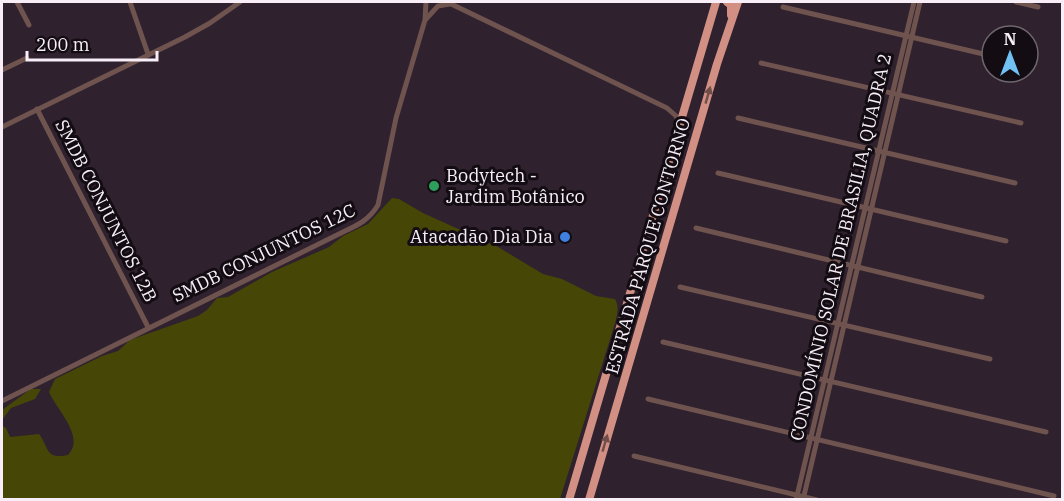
<svg xmlns="http://www.w3.org/2000/svg" width="1064" height="501" viewBox="0 0 1064 501" font-family="'IBM Plex Serif',serif">
<style>
.green{fill:#464707}
.lines{fill:none;stroke-linecap:round;stroke-linejoin:round}
.minor{stroke:#6e534e;stroke-width:5}
.highway{stroke:#d19083;stroke-width:8}
.oneway{fill:#724e4b}
.leisure-dot{fill:#2e9e5b;stroke:#130d13;stroke-width:2}
.shop-dot{fill:#3f7fe0;stroke:#130d13;stroke-width:2}
.labels{text-anchor:middle;stroke-width:6;stroke-linejoin:round;paint-order:stroke}
.poi-label{font-size:18px;fill:#f7eef7;stroke:#130d13;text-anchor:start}
.street-label{font-size:18px;fill:#f7eef7;stroke:#130d13}
</style>
<rect width="100%" height="100%" fill="#2f212e"/>
<g class="green">
<path d="M392 198 399 199 423 213 498 247 543 274 562 279 596 296 615 299C621 309 615 322 612 333L560 499H2V426L6 428 10 437 39 434C49 447 45 460 68 455 86 437 56 409 49 392L55 379 102 356 118 351 130 340 198 316 207 310 217 298 228 297 272 272 329 247 343 236 368 224Z"/>
<path d="M31 389H41L35 399 11 408 2 420V410Z"/>
</g>
<g class="lines">
<g class="minor">
<path d="M17 2 29 25"/>
<path d="M130 2 148 54"/>
<path d="M447 2 667 108 676 116 679 124"/>
<path d="M1016 2 1038 7"/>
<path d="M783 7 992 56"/>
<path d="M426 19 438 6 450 4"/>
<path d="M761 63 1021 123"/>
<path d="M2 70 27 58"/>
<path d="M37 109 148 327"/>
<path d="M738 118 1015 183"/>
<path d="M2 127 185 37 210 23 240 2"/>
<path d="M718 173 1006 241"/>
<path d="M696 228 982 297"/>
<path d="M680 287 990 359"/>
<path d="M663 342 1046 432"/>
<path d="M648 399 1054 496"/>
<path d="M2 401 343 232C358 225 369 220 378 205L396 118 425 20 426 2"/>
<path d="M634 456 817 500"/>
<path d="M796 500 914 2"/>
<path d="M803 500 920 2"/>
</g>
<g class="highway">
<path d="M727 2 731 5V15"/>
<path d="M569 500 716 2"/>
<path d="M589 500 717 64 738 2"/>
</g>
</g>
<defs><path id="oneway-solid" d="M-6-.8H1V-3.2L6.5 0L1 3.2V.8H-6Z" transform="scale(1.5)"/></defs>
<g class="oneway">
<use href="#oneway-solid" transform="translate(708 95) rotate(-74)"/>
<use href="#oneway-solid" transform="translate(605 443) rotate(-74)"/>
</g>
<circle class="leisure-dot" cx="434" cy="186" r="6"/>
<circle class="shop-dot" cx="565" cy="237" r="6"/>
<g class="labels">
<g class="poi-label">
<text x="446" y="182">Bodytech -<tspan x="446" dy="21">Jardim Botânico</tspan></text>
<text x="553" y="243" text-anchor="end">Atacadão Dia Dia</text>
</g>
<g class="street-label">
<text transform="translate(106 211) rotate(63)" y="6">SMDB CONJUNTOS 12B</text>
<text transform="translate(648 246) rotate(-74)" y="6">ESTRADA PARQUE CONTORNO</text>
<text transform="translate(841 247) rotate(-77)" y="6">CONDOMÍNIO SOLAR DE BRASILIA, QUADRA 2</text>
<text transform="translate(264 253) rotate(-26)" y="6">SMDB CONJUNTOS 12C</text>
</g>
</g>
<rect width="1064" height="501" fill="none" stroke="#f7eef7" stroke-width="6"/>
<g transform="translate(1010 54)"><circle r="28" fill="#130d13" stroke="#6e676e" stroke-width="1.5"/>
<path d="M0-4.5L10 22L0 15L-10 22Z" fill="#71c1f4"/>
<text y="-9" font-size="16" font-weight="bold" text-anchor="middle" fill="#f7eef7">N</text>
</g>
<path d="M27 51v9h130v-9" fill="none" stroke="#f7eef7" stroke-width="3"/>
<text x="36" y="51" font-size="18" fill="#f7eef7" stroke="#130d13" stroke-width="4.5" paint-order="stroke">200 m</text>
</svg>
